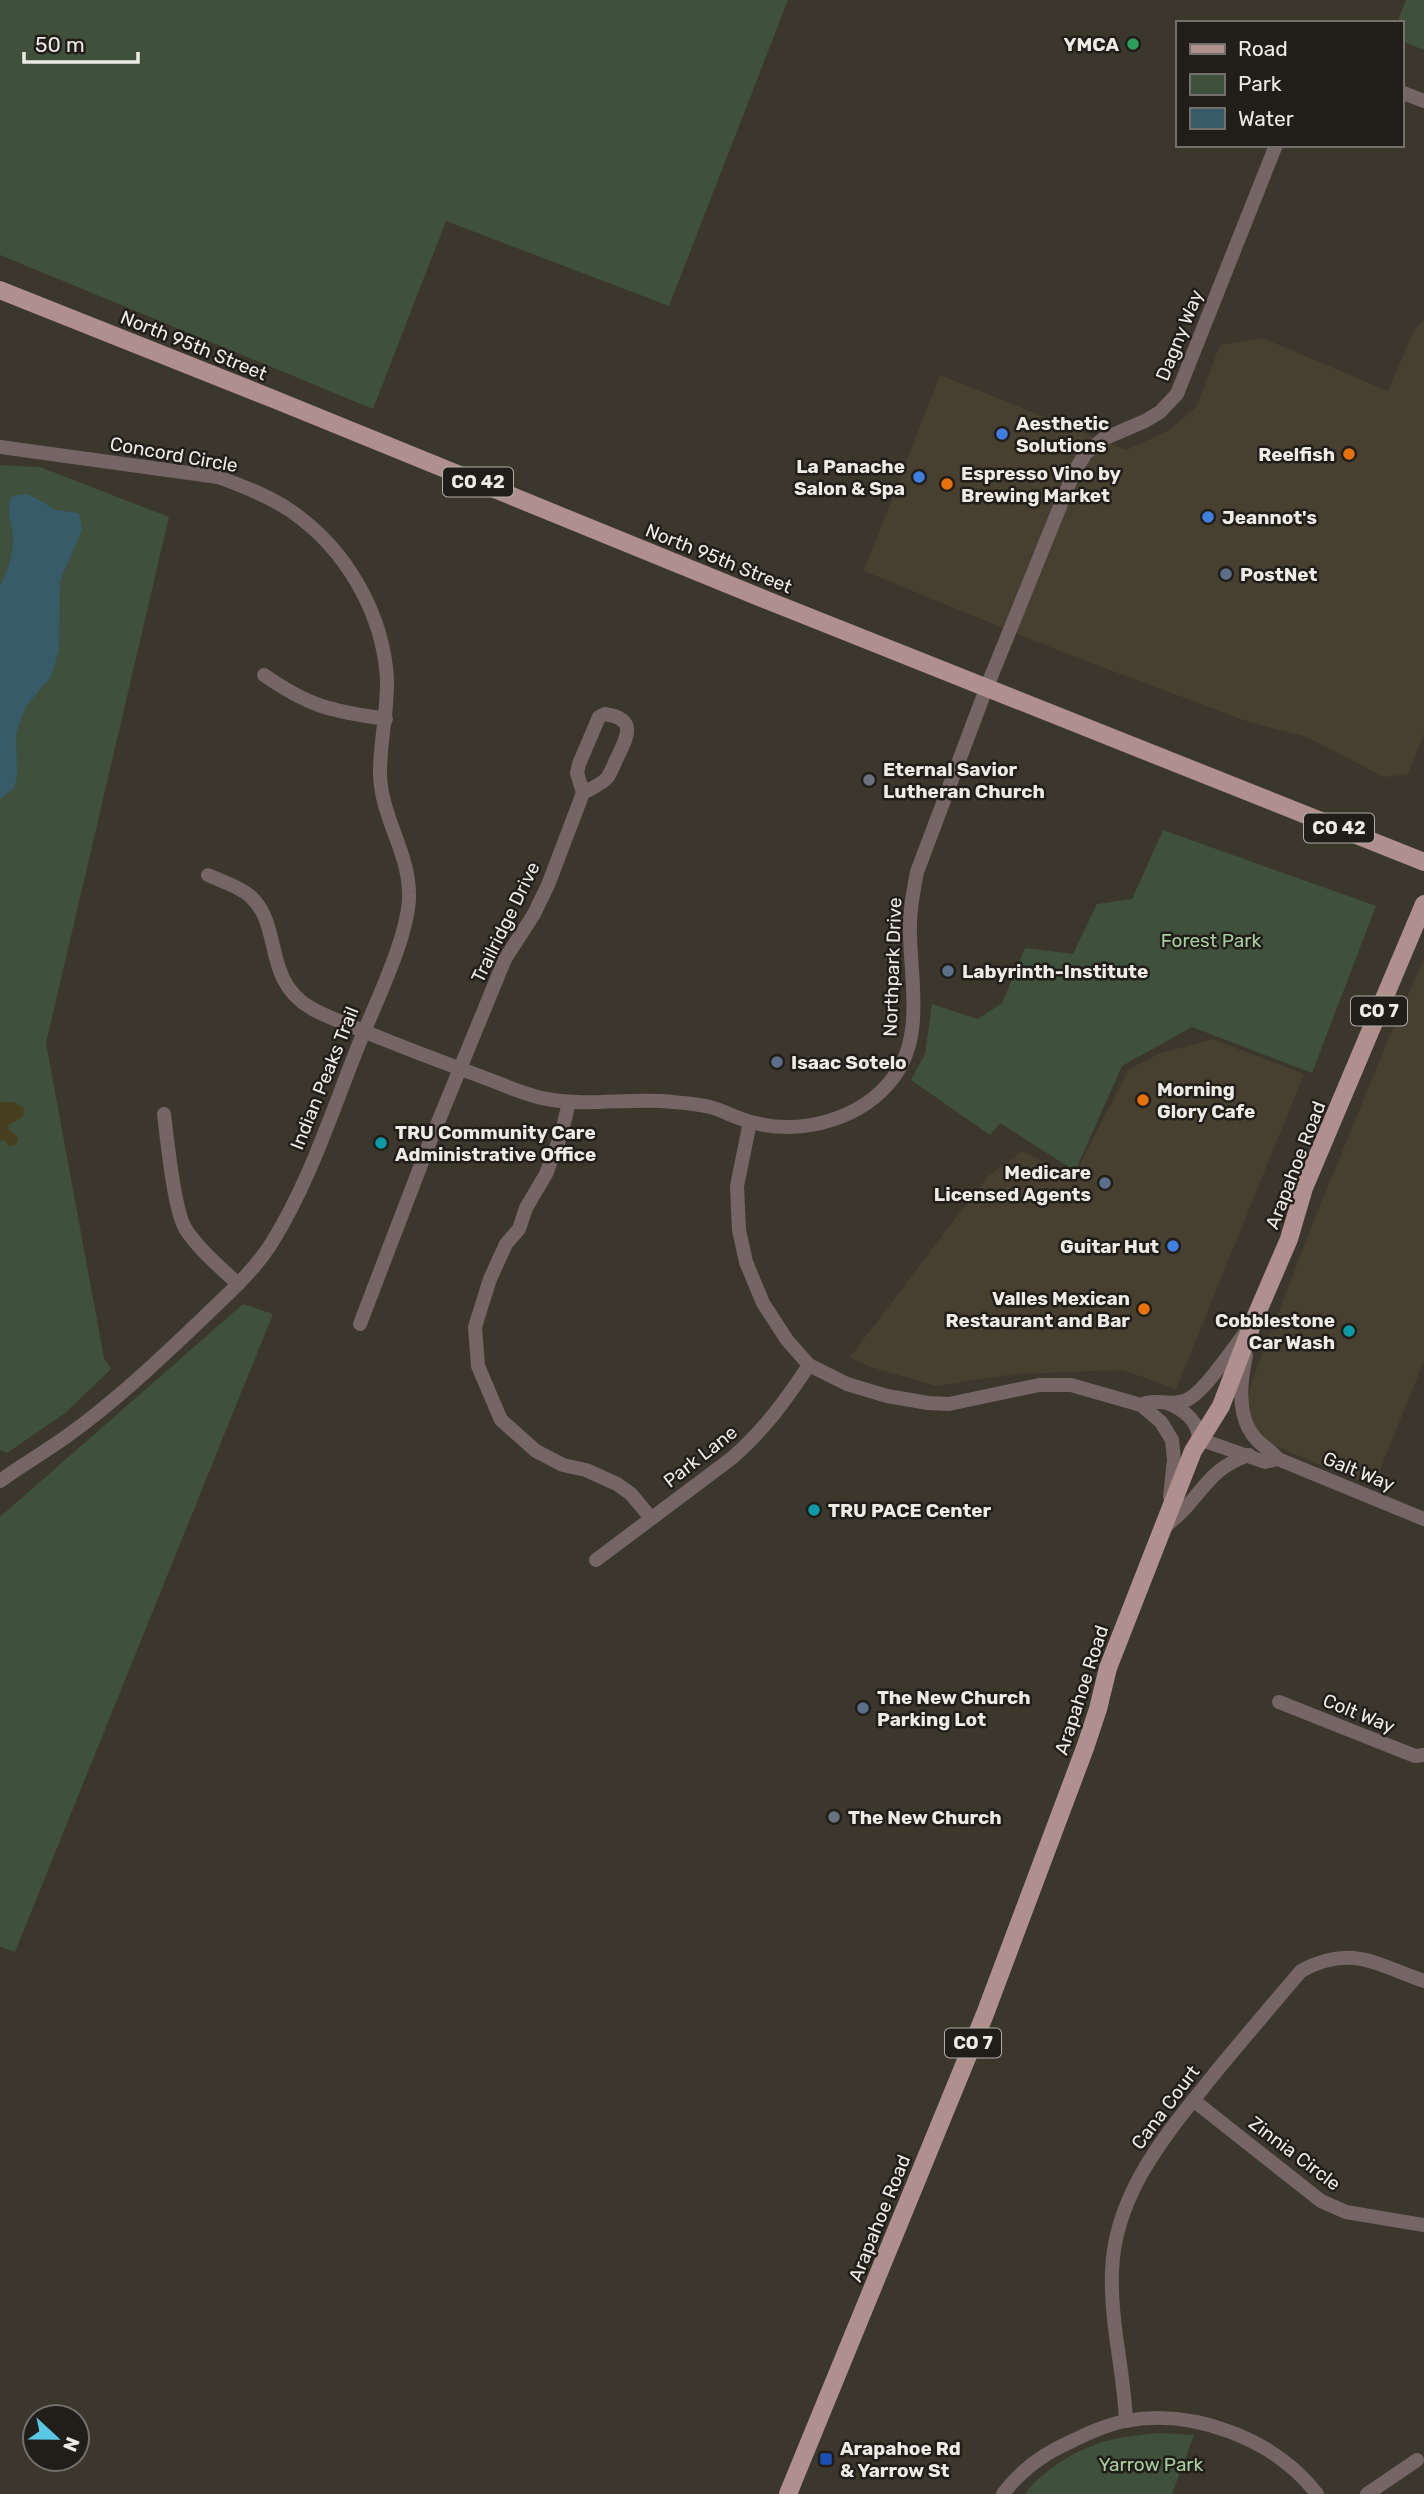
<svg xmlns="http://www.w3.org/2000/svg" width="1424" height="2494" viewBox="0 0 1424 2494" font-family="Rubik,sans-serif">
<style>
.built{fill:#474031}
.green{fill:#3f503c}
.sand{fill:#473f1e}
.water{fill:#375b68}
.lines{fill:none;stroke-linecap:round;stroke-linejoin:round}
.street{stroke:#756564;stroke-width:14}
.primary{stroke:#b0908f;stroke-width:18}
.leisure-dot{fill:#2e9e5b;stroke:#211e1a;stroke-width:2.5}
.shop-dot{fill:#3f7fe0;stroke:#211e1a;stroke-width:2.5}
.food-dot{fill:#e8710a;stroke:#211e1a;stroke-width:2.5}
.service-dot{fill:#5c6f8a;stroke:#211e1a;stroke-width:2.5}
.worship-dot{fill:#6b7280;stroke:#211e1a;stroke-width:2.5}
.culture-dot{fill:#0f9aa8;stroke:#211e1a;stroke-width:2.5}
.transit-dot{fill:#1a4fb4;stroke:#211e1a;stroke-width:2.5}
.labels{text-anchor:middle;stroke-width:5;stroke-linejoin:round;paint-order:stroke}
.shield{fill:#211e1a;stroke:#b0aea8;stroke-width:2}
.shield-label{font-size:18px;font-weight:bold;fill:#eeebe5}
.poi-label{font-size:19px;font-weight:bold;fill:#eeebe5;stroke:#211e1a;text-anchor:start}
.street-label{font-size:19px;fill:#eeebe5;stroke:#211e1a}
.park-label{font-size:19px;fill:#a7cea0;stroke:#211e1a}
</style>
<rect width="100%" height="100%" fill="#3c372d"/>
<g class="built">
<path d="M1424 318V733L1408 774 1384 777 1307 737 1249 722 1062 652 864 571 940 375 1126 450 1166 432 1196 408 1220 345 1262 338 1388 391 1414 331Z"/>
<path d="M1424 959V1361L1381 1467 1379 1478 1389 1493 1265 1442 1255 1433 1247 1405 1251 1384 1313 1223 1390 1035Z"/>
<path d="M1212 1039 1304 1074 1176 1389 1123 1370 1015 1374 936 1386 871 1367 850 1357 988 1176 1023 1151 1073 1178 1129 1069 1158 1054Z"/>
</g>
<g class="green">
<path d="M0 0H788L669 306 446 221 373 409 0 255Z"/>
<path d="M1406 0H1424V50L1401 41V23H1397Z"/>
<path d="M0 465 40 467 169 517 46 1043 104 1358 111 1369 65 1413 7 1453 0 1450Z"/>
<path d="M1163 830 1376 906 1312 1073 1192 1027 1122 1066 1075 1171 1000 1123 990 1135 911 1080 925 1054 932 1004 978 1019 1002 1003 1025 948 1073 954 1097 904 1132 899Z"/>
<path d="M243 1304 273 1314 15 1952 0 1947V1517Z"/>
<path d="M1158 2433 1194 2435 1172 2494H1025C1044 2468 1082 2446 1114 2439 1128 2436 1143 2435 1158 2433Z"/>
</g>
<path class="sand" d="M0 1102H14L24 1108 23 1117 8 1125 9 1131 17 1135 18 1140 14 1146H8L6 1141 0 1140Z"/>
<path class="water" d="M28 494 56 510 79 513 82 530 60 581 59 650 51 677 26 706 16 733 17 776 14 788 0 799V586C7 573 13 556 13 541 14 523 4 515 12 496Z"/>
<g class="lines">
<g class="street">
<path d="M1401 92 1424 101"/>
<path d="M0 447 218 477C243 486 269 496 291 511 346 549 383 613 387 679 388 710 380 741 380 772 380 815 408 850 409 892 411 931 376 1002 361 1039 333 1108 310 1182 271 1244 253 1272 227 1295 203 1318 160 1359 116 1401 67 1436 45 1452 22 1465 0 1481"/>
<path d="M264 675C310 707 331 711 386 719"/>
<path d="M605 714C638 719 627 737 617 758 614 764 611 773 607 778 602 784 590 789 583 793L577 773 579 764 599 717Z"/>
<path d="M208 875C221 881 239 886 250 896 283 925 262 980 311 1008 322 1015 337 1020 349 1025 391 1043 434 1059 477 1075 500 1083 524 1095 547 1099 589 1107 632 1097 673 1102 685 1103 698 1104 710 1107 725 1111 739 1120 755 1123 803 1135 862 1119 893 1078 924 1038 911 982 910 935 909 914 913 893 917 872L986 689 1074 472 1086 453 1103 439 1145 421 1160 412 1177 394 1276 145"/>
<path d="M569 1102 562 1132 546 1174 526 1208 519 1229 506 1244 490 1279 475 1327 478 1366 501 1420 536 1451 563 1465 586 1470 617 1484 631 1494 651 1518"/>
<path d="M164 1114C167 1138 174 1210 185 1228 198 1249 220 1267 238 1284"/>
<path d="M750 1122 737 1186 739 1230 746 1262 763 1303 787 1340 809 1365 847 1384 887 1396 928 1403 949 1404 1039 1385H1071L1141 1405 1161 1422 1172 1440 1174 1460 1170 1497"/>
<path d="M360 1324 427 1149 505 959 534 914 548 885 583 793"/>
<path d="M1246 1356C1240 1383 1236 1420 1258 1441 1265 1448 1272 1451 1278 1459L1424 1519"/>
<path d="M1168 1403C1184 1410 1198 1420 1199 1439L1265 1462 1278 1459"/>
<path d="M1141 1405C1154 1398 1169 1406 1184 1401 1203 1395 1232 1349 1246 1332"/>
<path d="M1163 1529C1171 1521 1181 1514 1188 1505 1209 1481 1217 1466 1249 1455"/>
<path d="M596 1560 732 1458C764 1430 786 1400 809 1365"/>
<path d="M1279 1702 1415 1756 1424 1755"/>
<path d="M1193 2100 1321 2201 1346 2212 1424 2225"/>
<path d="M1126 2421C1124 2371 1110 2322 1112 2272 1114 2193 1168 2132 1215 2073 1243 2039 1272 2005 1301 1971 1350 1944 1376 1964 1424 1981"/>
<path d="M1003 2494C1020 2471 1045 2453 1070 2442 1088 2433 1106 2425 1125 2421 1193 2408 1275 2439 1317 2494"/>
<path d="M1367 2494 1417 2460"/>
</g>
<g class="primary">
<path d="M0 290 276 400 769 601 1424 862"/>
<path d="M788 2494 985 2014 1085 1748 1098 1709 1108 1668 1193 1451 1221 1406 1252 1325 1289 1239 1304 1188 1424 904"/>
</g>
</g>
<circle class="leisure-dot" cx="1133" cy="44" r="7"/>
<g class="shop-dot">
<circle cx="1002" cy="434" r="7"/>
<circle cx="919" cy="477" r="7"/>
<circle cx="1208" cy="517" r="7"/>
<circle cx="1173" cy="1246" r="7"/>
</g>
<g class="food-dot">
<circle cx="1349" cy="454" r="7"/>
<circle cx="947" cy="484" r="7"/>
<circle cx="1143" cy="1100" r="7"/>
<circle cx="1144" cy="1309" r="7"/>
</g>
<g class="service-dot">
<circle cx="1226" cy="574" r="7"/>
<circle cx="948" cy="971" r="7"/>
<circle cx="777" cy="1062" r="7"/>
<circle cx="1105" cy="1183" r="7"/>
<circle cx="863" cy="1708" r="7"/>
</g>
<g class="worship-dot">
<circle cx="869" cy="780" r="7"/>
<circle cx="834" cy="1817" r="7"/>
</g>
<g class="culture-dot">
<circle cx="381" cy="1143" r="7"/>
<circle cx="1349" cy="1331" r="7"/>
<circle cx="814" cy="1510" r="7"/>
</g>
<rect class="transit-dot" x="819" y="2452" width="14" height="14" rx="3.5"/>
<g class="labels">
<g class="shield">
<rect x="443" y="467.5" width="70" height="29" rx="5"/>
<rect x="1304" y="813.5" width="70" height="29" rx="5"/>
<rect x="1351" y="996.5" width="56" height="29" rx="5"/>
<rect x="945" y="2028.5" width="56" height="29" rx="5"/>
</g>
<g class="shield-label">
<text x="478" y="488">CO 42</text>
<text x="1339" y="834">CO 42</text>
<text x="1379" y="1017">CO 7</text>
<text x="973" y="2049">CO 7</text>
</g>
<g class="poi-label">
<text x="1119" y="51" text-anchor="end">YMCA</text>
<text x="1016" y="430">Aesthetic<tspan x="1016" dy="22">Solutions</tspan></text>
<text x="1335" y="461" text-anchor="end">Reelfish</text>
<text x="905" y="473" text-anchor="end">La Panache<tspan x="905" dy="22">Salon &amp; Spa</tspan></text>
<text x="961" y="480">Espresso Vino by<tspan x="961" dy="22">Brewing Market</tspan></text>
<text x="1222" y="524">Jeannot's</text>
<text x="1240" y="581">PostNet</text>
<text x="883" y="776">Eternal Savior<tspan x="883" dy="22">Lutheran Church</tspan></text>
<text x="962" y="978">Labyrinth-Institute</text>
<text x="791" y="1069">Isaac Sotelo</text>
<text x="1157" y="1096">Morning<tspan x="1157" dy="22">Glory Cafe</tspan></text>
<text x="395" y="1139">TRU Community Care<tspan x="395" dy="22">Administrative Office</tspan></text>
<text x="1091" y="1179" text-anchor="end">Medicare<tspan x="1091" dy="22">Licensed Agents</tspan></text>
<text x="1159" y="1253" text-anchor="end">Guitar Hut</text>
<text x="1130" y="1305" text-anchor="end">Valles Mexican<tspan x="1130" dy="22">Restaurant and Bar</tspan></text>
<text x="1335" y="1327" text-anchor="end">Cobblestone<tspan x="1335" dy="22">Car Wash</tspan></text>
<text x="828" y="1517">TRU PACE Center</text>
<text x="877" y="1704">The New Church<tspan x="877" dy="22">Parking Lot</tspan></text>
<text x="848" y="1824">The New Church</text>
<text x="840" y="2455">Arapahoe Rd<tspan x="840" dy="22">&amp; Yarrow St</tspan></text>
</g>
<g class="street-label">
<text transform="translate(1179 335) rotate(-68)" y="7">Dagny Way</text>
<text transform="translate(194 345) rotate(22)" y="7">North 95th Street</text>
<text transform="translate(174 454) rotate(10)" y="7">Concord Circle</text>
<text transform="translate(719 558) rotate(22)" y="7">North 95th Street</text>
<text transform="translate(505 922) rotate(-64)" y="7">Trailridge Drive</text>
<text transform="translate(892 967) rotate(-88)" y="7">Northpark Drive</text>
<text transform="translate(324 1078) rotate(-68)" y="7">Indian Peaks Trail</text>
<text transform="translate(1295 1165) rotate(-69)" y="7">Arapahoe Road</text>
<text transform="translate(700 1456) rotate(-38)" y="7">Park Lane</text>
<text transform="translate(1359 1471) rotate(22)" y="7">Galt Way</text>
<text transform="translate(1081 1690) rotate(-72)" y="7">Arapahoe Road</text>
<text transform="translate(1359 1713) rotate(22)" y="7">Colt Way</text>
<text transform="translate(1165 2107) rotate(-53)" y="7">Cana Court</text>
<text transform="translate(1295 2153) rotate(37)" y="7">Zinnia Circle</text>
<text transform="translate(879 2218) rotate(-68)" y="7">Arapahoe Road</text>
</g>
<g class="park-label">
<text x="1211" y="947">Forest Park</text>
<text x="1151" y="2471">Yarrow Park</text>
</g>
</g>
<rect x="1176" y="21" width="228" height="126" fill="#211e1a" stroke="#73706b" stroke-width="2"/>
<rect x="1190" y="44" width="35" height="10" fill="#b0908f" stroke="#73706b" stroke-width="2"/>
<text x="1238" y="56" font-size="21" fill="#eeebe5">Road</text>
<rect x="1190" y="74" width="35" height="21" fill="#3f503c" stroke="#73706b" stroke-width="2"/>
<text x="1238" y="91" font-size="21" fill="#eeebe5">Park</text>
<rect x="1190" y="108" width="35" height="21" fill="#375b68" stroke="#73706b" stroke-width="2"/>
<text x="1238" y="126" font-size="21" fill="#eeebe5">Water</text>
<g transform="translate(56 2438) rotate(112)"><circle r="33" fill="#211e1a" stroke="#73706b" stroke-width="2"/>
<path d="M0-5L12 26L0 18L-12 26Z" fill="#59c8e5"/>
<text y="-10" font-size="19" font-weight="bold" text-anchor="middle" fill="#eeebe5">N</text>
</g>
<path d="M24 52v10h114v-10" fill="none" stroke="#eeebe5" stroke-width="3.5"/>
<text x="35" y="52" font-size="21" fill="#eeebe5" stroke="#211e1a" stroke-width="5" paint-order="stroke">50 m</text>
</svg>
